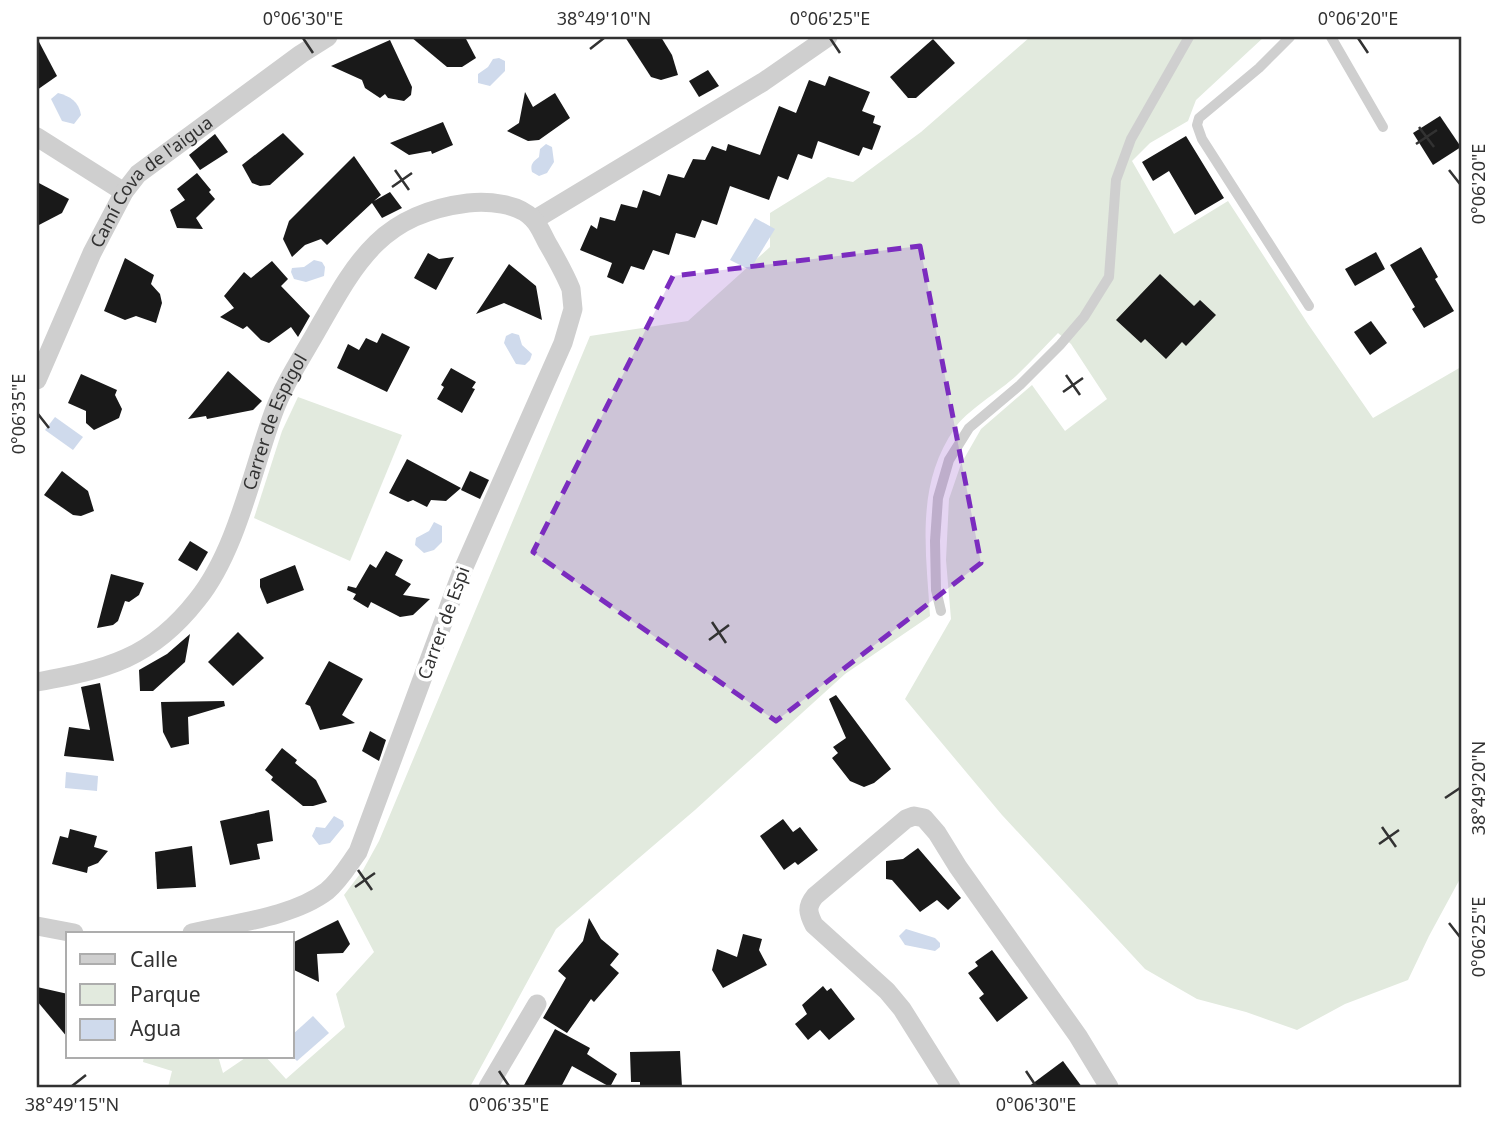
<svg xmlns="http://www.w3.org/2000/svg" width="1498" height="1124" viewBox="0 0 1498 1124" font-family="'Noto Sans',sans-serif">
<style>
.green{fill:#e2eade}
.water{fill:#cfdaec}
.building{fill:#191919}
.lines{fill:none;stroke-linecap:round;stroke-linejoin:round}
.service{stroke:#cfcfcf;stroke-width:10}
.minor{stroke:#cfcfcf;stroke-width:19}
.marked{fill:#7b2cbf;fill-opacity:0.2;stroke:#7b2cbf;stroke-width:5;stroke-dasharray:14 9;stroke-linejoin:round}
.ticks{fill:none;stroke:#323232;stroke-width:2.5}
.labels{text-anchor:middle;stroke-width:7;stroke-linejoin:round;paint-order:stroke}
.street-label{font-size:18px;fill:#323232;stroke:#fff}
.neatline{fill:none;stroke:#323232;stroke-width:2.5}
.ticks-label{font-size:18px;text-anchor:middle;fill:#323232}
</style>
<rect width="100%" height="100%" fill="#fff"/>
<g class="green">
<path d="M1030 37H1264L1196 100 1188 121 1150 143 1132 161 1174 234 1228 201 1308 324 1373 418 1461 367V877L1429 936 1408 980 1345 1004 1297 1030 1246 1012 1197 999 1145 969 1002 815 905 699 951 619 946 560 949 499 961 464 981 429 1032 385 1065 431 1107 399 1071 344 1058 333C1044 347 1031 362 1016 376 1001 390 965 412 955 428 915 485 926 550 930 616L845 674 695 810 556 929 470 1087H168L172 1071 143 1062 144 1056H218L223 1073 248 1056H265L286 1079 345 1027 336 994 374 952 344 895 363 870 379 841 590 336 688 321 770 247V213L828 177 853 182 921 132Z"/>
<path d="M298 397 402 435 350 561 254 518 282 431Z"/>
</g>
<g class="water">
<path d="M499 58 505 61V71L490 86 478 83V74L488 67 493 59Z"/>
<path d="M58 93C70 96 79 102 81 115L74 124 62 121 51 99Z"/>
<path d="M546 144 552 147 554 162 547 173 539 176 532 172C530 164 533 162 539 157L540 149Z"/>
<path d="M755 218 775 229 750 270 730 260Z"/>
<path d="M314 260 322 262 325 267 324 276 306 282 294 279 291 272 292 268 304 267Z"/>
<path d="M512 333 519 335 522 345 532 354 530 360 525 365 516 364 504 343 506 336Z"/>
<path d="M55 417 83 437 73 450 45 430Z"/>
<path d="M434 522 442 526V542L434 550 424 553 415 545 416 538 429 531Z"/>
<path d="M66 772 98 776 97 791 65 788Z"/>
<path d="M334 816 343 821 344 826 330 843 319 845 312 836 316 827 325 828Z"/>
<path d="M906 929 935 938 940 943V947L935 951 905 945 899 936Z"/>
<path d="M313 1016 329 1033 297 1061 292 1056V1035Z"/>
</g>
<g class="building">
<path d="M411 37H465L476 58 462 67H447Z"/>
<path d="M625 37H661L672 55 678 75 661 80 651 77Z"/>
<path d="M37 38 57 76 37 90Z"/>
<path d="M933 39 955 63 916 98H908L890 77Z"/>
<path d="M390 40 412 87 411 95 404 101 388 98 385 94 380 98 365 88 362 80 331 66Z"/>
<path d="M708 70 719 86 699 97 689 81Z"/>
<path d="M829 76 870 92 862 111 875 116 873 123 881 126 872 150 863 147 859 156 818 141 812 159 798 154 788 180 778 176 769 200 730 186 717 225 702 220 695 238 676 233 669 255 653 250 644 270 631 266 623 284 607 277 612 263 580 250 591 225 597 229 600 217 615 221 621 204 637 208 643 190 660 196 668 174 684 178 693 159 705 160 712 146 726 151 728 144 760 155 779 106 796 113 809 80 825 86Z"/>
<path d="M525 92 533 107 555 93 570 118 539 140 528 141 507 131 519 123Z"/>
<path d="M1440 116 1461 147 1433 165 1413 133Z"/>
<path d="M443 122 453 145 432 154 431 151 409 155 390 143Z"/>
<path d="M283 133 304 154 270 185 260 186 252 183 242 165Z"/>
<path d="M215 134 228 152 200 170 189 155Z"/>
<path d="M1186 136 1224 198 1195 215 1169 171 1153 181 1142 162Z"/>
<path d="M354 156 381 195 374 201 390 192 402 208 382 218 372 203 327 245 321 239 305 245 292 257 283 239 289 221Z"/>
<path d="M197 173 211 190 209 192 215 199 196 218 203 229 177 228 170 210 185 200 177 189Z"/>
<path d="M37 182 69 199 62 213 37 226Z"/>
<path d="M1421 247 1438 277 1435 279 1454 311 1424 328 1412 309 1415 307 1390 265Z"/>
<path d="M1376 252 1385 269 1355 286 1345 269Z"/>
<path d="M428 253 439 259 454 257 436 290 414 278Z"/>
<path d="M125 258 154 275 151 284 160 294 162 303 156 323 136 316 125 320 104 311Z"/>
<path d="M272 261 288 279 281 286 310 316 298 337 291 327 269 343 261 340 247 326 243 329 220 317 234 308 224 296 244 272 251 278Z"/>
<path d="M509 264 536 286 542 320 504 303 476 314Z"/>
<path d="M1160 274 1194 306 1200 300 1216 315 1186 346 1182 342 1166 359 1145 339 1141 343 1116 320Z"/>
<path d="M1371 321 1387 343 1370 355 1354 332Z"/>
<path d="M382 333 410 347 387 392 337 368 348 344 359 350 366 338 377 343Z"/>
<path d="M451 368 476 382 472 388 475 389 462 413 437 399 444 387 441 385Z"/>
<path d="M228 371 262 401 253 410 207 419 206 416 188 419Z"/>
<path d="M81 374 117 390 115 395 122 409 119 418 94 430 86 423V411L68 403Z"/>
<path d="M407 459 461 488 446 501 431 500 427 507 413 500 408 502 389 493Z"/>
<path d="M62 471 88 491 94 511 81 516 73 515 44 495Z"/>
<path d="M470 471 489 480 480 499 461 490Z"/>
<path d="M190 541 208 552 197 571 178 560Z"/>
<path d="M386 551 403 560 395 575 411 584 403 595 430 599 413 615 400 617 371 602 368 608 353 599 356 594 347 590 348 586 356 588 370 564 376 568Z"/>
<path d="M295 565 304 590 267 604 260 587V579Z"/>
<path d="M111 574 144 583 139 595 129 602 125 601 118 621 113 625 97 628Z"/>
<path d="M238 632 264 658 233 686 208 662Z"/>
<path d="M190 634 185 662 153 691H140L139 670 167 654Z"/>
<path d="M329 661 363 679 342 715 355 723 320 730 310 706 305 704Z"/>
<path d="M100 683 114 761 64 756 69 727 90 730 81 687Z"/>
<path d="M836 695 891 769 874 783 864 787 850 781 832 758 838 753 833 747 846 738 829 699Z"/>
<path d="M224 701 225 706 188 717 189 744 171 748 163 732 161 702Z"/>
<path d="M370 731 386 740 379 761 362 751Z"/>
<path d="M282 748 297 760 295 763 316 780 327 802 313 806H303L271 780 273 777 265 770Z"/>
<path d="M269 810 273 841 257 844 260 859 230 865 220 821Z"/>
<path d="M783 819 793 832 800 827 818 850 798 865 795 862 784 870 760 836Z"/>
<path d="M70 829 97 836 94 847 108 851 98 863 88 867 87 873 52 864 60 836 68 838Z"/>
<path d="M192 846 196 887 157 889 155 852Z"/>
<path d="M918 848 961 898 948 910 937 900 920 912 892 880 886 879V861L903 859Z"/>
<path d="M589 918 601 939 619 954 610 965 619 973 594 1002 591 999 567 1033 543 1018 566 978 558 971 583 941Z"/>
<path d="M338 920 350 944 343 953 317 954 319 982 292 969V943Z"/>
<path d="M743 934 762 939 759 950 767 965 723 988 712 970 717 949 737 957Z"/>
<path d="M992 950 1028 998 997 1022 979 998 984 994 968 973 978 966 975 962Z"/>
<path d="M823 986 827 991 831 988 855 1019 829 1040 820 1030 808 1040 795 1024 807 1014 802 1005Z"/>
<path d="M37 987 68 994V1038L37 1001Z"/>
<path d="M555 1029 590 1048 587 1054 617 1074 610 1087 572 1066 561 1087H523Z"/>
<path d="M680 1051 682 1087H640V1082H631L630 1052Z"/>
<path d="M1063 1061 1082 1087H1028Z"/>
</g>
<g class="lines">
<g class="service">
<path d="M1290 37 1259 68 1199 118 1197 125 1202 139 1309 306"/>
<path d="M1331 37 1383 127"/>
<path d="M941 611 936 590 935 541 938 498 949 460 969 428 1020 385 1060 345 1084 317 1109 277 1116 180 1131 139 1189 37"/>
</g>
<g class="minor">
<path d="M37 137 124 192"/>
<path d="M534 220 763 82 828 37"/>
<path id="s1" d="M37 380 92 253 124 192 138 174 301 54 328 37"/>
<path id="s2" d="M37 682C107 669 151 659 197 600 236 552 252 472 273 414 283 386 300 360 315 334 355 264 379 214 468 203 488 201 518 203 533 219 540 226 544 238 549 246 557 260 565 274 571 289L573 309 563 343 461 574 358 852C348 866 340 880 327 891 293 917 234 923 192 933"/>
<path d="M37 926 74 933"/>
<path d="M488 1087 537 1004"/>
<path d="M951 1087 902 1009 887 991 814 925C808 913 806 907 815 896L906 819 914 816 924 818 937 833 958 867 1078 1036 1109 1087"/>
</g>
</g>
<path class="marked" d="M920 246 981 563 776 721 533 552 673 276Z"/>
<path class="ticks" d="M303 38 313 53M830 38 840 53M1358 38 1368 53M590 49 604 38M1419 127 1434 147M1416 144 1437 130M395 170 409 190M1449 170 1460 184M392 187 412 173M1066 375 1080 395M1063 392 1083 378M38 414 49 428M712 622 726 643M709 640 729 625M1445 798 1460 788M1382 827 1396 847M1379 844 1399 830M358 870 372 890M355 887 375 873M1449 923 1460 937M499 1071 509 1086M1026 1071 1036 1086M72 1086 86 1075"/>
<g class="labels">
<g class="street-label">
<text dy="6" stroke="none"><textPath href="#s1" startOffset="233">Camí Cova de l'aigua</textPath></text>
<text dy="6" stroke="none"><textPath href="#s2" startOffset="380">Carrer de Espigol</textPath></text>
<text transform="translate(444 623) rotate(-70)" y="6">Carrer de Espi</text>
</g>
</g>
<rect width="1498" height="1124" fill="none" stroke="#ffffff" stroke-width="77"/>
<rect x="66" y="932" width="228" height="126" fill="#ffffff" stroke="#adadad" stroke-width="2"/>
<rect x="80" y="954" width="35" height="10" fill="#cfcfcf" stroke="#adadad" stroke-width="2"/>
<text x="130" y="967" font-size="21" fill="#323232">Calle</text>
<rect x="80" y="984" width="35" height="21" fill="#e2eade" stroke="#adadad" stroke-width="2"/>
<text x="130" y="1002" font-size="21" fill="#323232">Parque</text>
<rect x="80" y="1019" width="35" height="21" fill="#cfdaec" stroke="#adadad" stroke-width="2"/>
<text x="130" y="1036" font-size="21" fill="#323232">Agua</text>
<rect x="38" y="38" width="1422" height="1048" class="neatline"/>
<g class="ticks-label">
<text x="303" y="25">0°06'30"E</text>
<text x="604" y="25">38°49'10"N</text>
<text x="830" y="25">0°06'25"E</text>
<text x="1358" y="25">0°06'20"E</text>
<text transform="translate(1479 184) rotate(-90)" y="6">0°06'20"E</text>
<text transform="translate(19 414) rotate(-90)" y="6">0°06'35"E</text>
<text transform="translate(1479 788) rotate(-90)" y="6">38°49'20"N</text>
<text transform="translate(1479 937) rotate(-90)" y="6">0°06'25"E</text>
<text x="72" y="1111">38°49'15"N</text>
<text x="509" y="1111">0°06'35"E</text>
<text x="1036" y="1111">0°06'30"E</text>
</g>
</svg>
